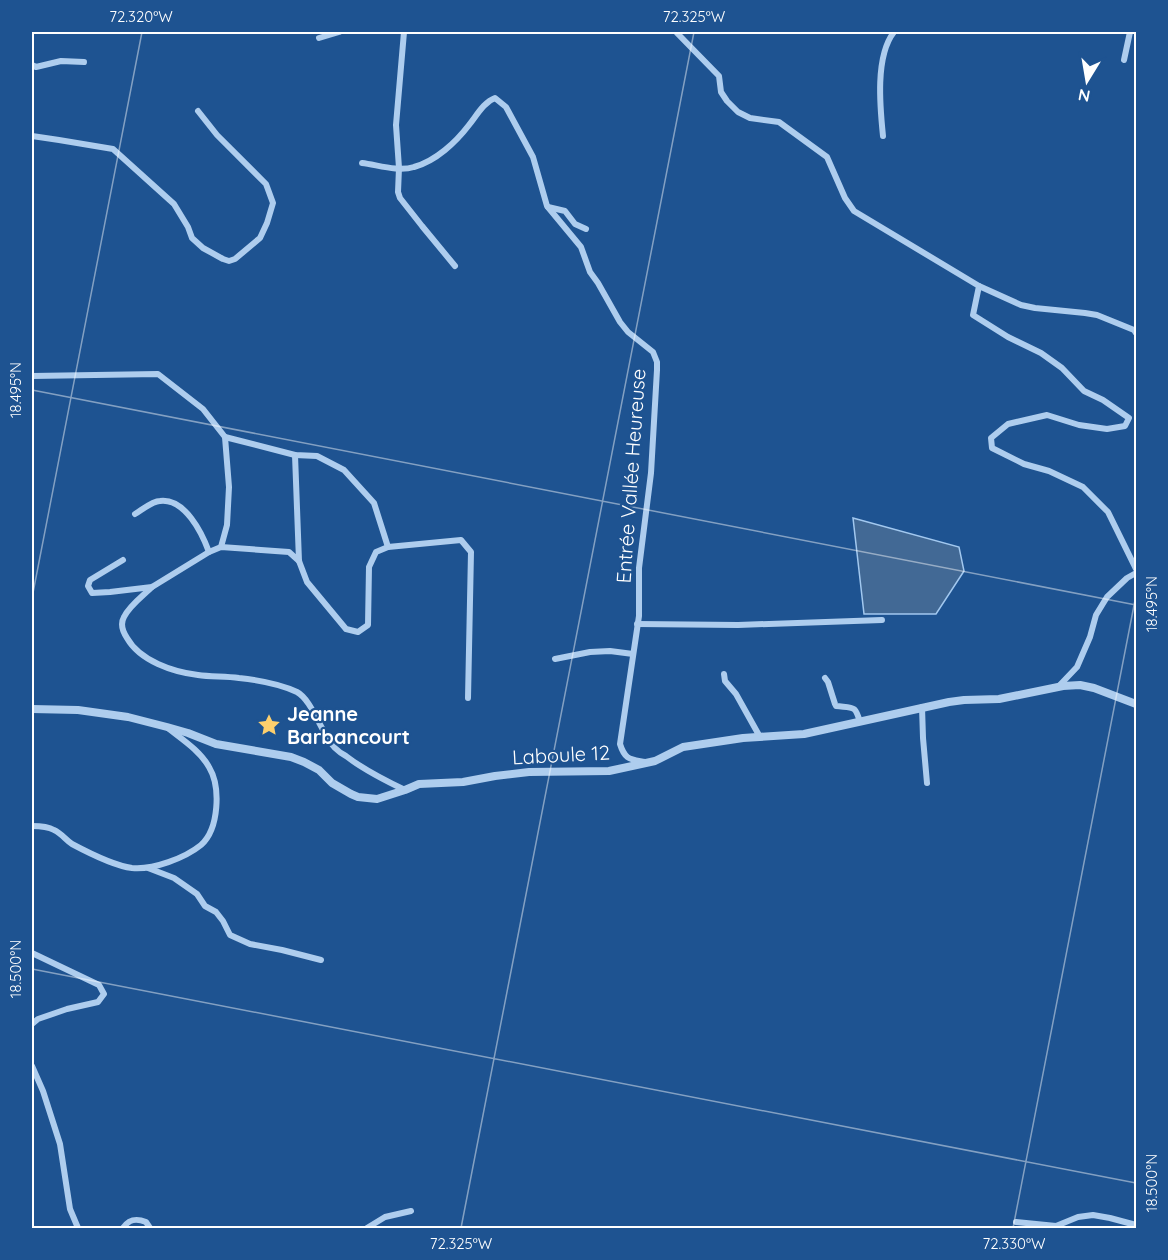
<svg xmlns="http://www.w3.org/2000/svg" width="1168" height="1260" viewBox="0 0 1168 1260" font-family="Quicksand,sans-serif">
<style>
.water{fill:#426995;stroke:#a2c8ef;stroke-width:1.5}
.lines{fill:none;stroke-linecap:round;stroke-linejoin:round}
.minor{stroke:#aecdee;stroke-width:6}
.tertiary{stroke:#aecdee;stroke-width:8}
.ticks{fill:none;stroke:#fff;stroke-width:1.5;stroke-opacity:0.45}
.labels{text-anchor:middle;stroke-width:4.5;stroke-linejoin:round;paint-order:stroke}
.street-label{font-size:20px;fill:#fff;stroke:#1e5391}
.poi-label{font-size:20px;font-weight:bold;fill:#fff;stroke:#1e5391;text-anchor:start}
.neatline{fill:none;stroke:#fff;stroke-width:2}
.ticks-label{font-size:15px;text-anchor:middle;fill:#fff}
</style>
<rect width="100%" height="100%" fill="#1e5391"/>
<path class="water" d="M853 518 959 547 964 571 936 614H864Z"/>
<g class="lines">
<g class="minor">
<path d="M404 32 396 125 399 168 398 192 400 198 422 226 455 266"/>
<path d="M678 32 677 33 719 76 721 92 727 101 738 112 750 118 779 122 827 157 845 198 854 211 979 286 973 315 1008 337 1041 353 1062 368 1084 391 1103 400 1129 418 1125 426 1107 429 1079 425 1047 415 1008 424 991 438 992 448 1024 464 1049 471 1083 487 1108 512 1136 569"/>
<path d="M319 38 339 32"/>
<path d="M1124 60 1130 32"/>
<path d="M32 65 36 67 61 61 84 62"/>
<path d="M32 136 59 140 113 149 174 204 188 227 192 238 203 248 223 259 229 261 235 259 260 238 267 223 273 203 266 184 217 135 198 111"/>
<path d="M883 136C880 107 875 56 894 32"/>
<path d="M362 163C378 165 398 172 414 167 436 161 456 142 469 125 477 115 484 102 495 98L506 107 533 157 547 206 581 247 590 272 598 283 620 322 628 332 653 352 657 362V370L651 473 639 568V616L620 744C625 760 630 759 645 762"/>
<path d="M548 207 565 211 575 224 586 229"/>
<path d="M979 286 1021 305 1035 308 1085 313 1097 315 1134 330 1136 333"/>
<path d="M32 376 158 374 203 409 225 437 229 487 227 525 221 547"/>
<path d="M225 437 295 455 317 456 344 470 374 503 388 547"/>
<path d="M295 455 299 561 307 582 346 629 358 632 368 625 369 567 376 552 388 547 461 540 471 552 468 698"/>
<path d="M135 514C142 510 152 501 160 501 185 498 202 533 209 552"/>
<path d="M123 560 90 580 88 586 92 593 110 592 152 587 209 552 221 547 289 552 299 561"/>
<path d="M152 587C143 596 130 605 124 617 120 624 123 632 127 638 140 661 173 672 198 675 211 677 225 676 239 678 257 680 280 684 297 692 312 700 321 733 335 748 338 751 342 754 346 756 364 770 384 780 405 790"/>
<path d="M637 624 738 625 882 620"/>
<path d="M555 659 590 652 610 651 633 654"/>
<path d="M724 674 725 681 736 694 760 737"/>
<path d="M825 678 828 682 835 704 836 706C854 708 855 705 860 722"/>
<path d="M1058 687 1077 667 1090 637 1096 615 1107 597 1127 578 1136 573"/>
<path d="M922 707 923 738 927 783"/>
<path d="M32 826C39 826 47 826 54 830 61 833 66 840 72 844 87 852 116 866 132 868 153 870 185 858 201 845 219 829 221 787 209 767 200 751 183 740 169 729"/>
<path d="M148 868 174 878 197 894 205 906 216 912 223 921 230 935 250 944 282 950 321 960"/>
<path d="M32 953 99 985 104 994 98 1002 67 1009 38 1019 32 1024"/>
<path d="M32 1066 43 1091 60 1144 70 1209 78 1228"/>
<path d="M1016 1222 1056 1226 1078 1217 1093 1215 1110 1218 1136 1225"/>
<path d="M123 1228C129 1219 136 1218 146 1222L150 1228"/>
<path d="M367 1228 385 1217 411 1211"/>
</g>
<path class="tertiary" d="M32 709 78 710 128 717 167 727 188 733 216 744 291 757 304 762 319 770 332 783 351 794 358 797 377 799 405 790 419 784 463 782 495 776 529 772 609 771 655 761 683 747 743 738 804 734 949 702 964 700 999 699 1063 686 1080 685 1094 688 1136 704"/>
</g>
<path class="ticks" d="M32 390 1136 605M32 598 142 32M32 969 1136 1183M461 1228 694 32M1013 1228 1136 595"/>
<defs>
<g id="sight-bare" transform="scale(1.8)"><path d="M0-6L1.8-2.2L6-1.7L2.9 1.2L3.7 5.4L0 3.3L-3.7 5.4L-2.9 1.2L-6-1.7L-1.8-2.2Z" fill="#fdcf6d" stroke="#1e5391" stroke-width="2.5" paint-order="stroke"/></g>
</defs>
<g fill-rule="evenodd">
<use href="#sight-bare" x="269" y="725"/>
</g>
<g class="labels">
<g class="street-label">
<text transform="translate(631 476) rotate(-86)" y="7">Entrée Vallée Heureuse</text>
<text transform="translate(561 755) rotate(-3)" y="7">Laboule 12</text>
</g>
<g class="poi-label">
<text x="287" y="721">Jeanne<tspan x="287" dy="23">Barbancourt</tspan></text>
</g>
</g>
<rect width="1168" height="1260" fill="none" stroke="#1e5391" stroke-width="66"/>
<g transform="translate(1087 81) rotate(191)" stroke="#1e5391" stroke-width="4.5" paint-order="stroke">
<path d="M0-4.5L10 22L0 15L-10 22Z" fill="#ffffff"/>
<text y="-9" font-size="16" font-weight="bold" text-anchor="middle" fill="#ffffff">N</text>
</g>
<rect x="33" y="33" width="1102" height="1194" class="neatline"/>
<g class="ticks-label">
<text x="141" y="22">72.320°W</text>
<text x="694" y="22">72.325°W</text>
<text transform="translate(16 390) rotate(-90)" y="5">18.495°N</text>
<text transform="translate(1152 604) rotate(-90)" y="5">18.495°N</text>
<text transform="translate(16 969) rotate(-90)" y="5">18.500°N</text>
<text transform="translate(1152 1183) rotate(-90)" y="5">18.500°N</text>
<text x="461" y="1249">72.325°W</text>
<text x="1014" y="1249">72.330°W</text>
</g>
</svg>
